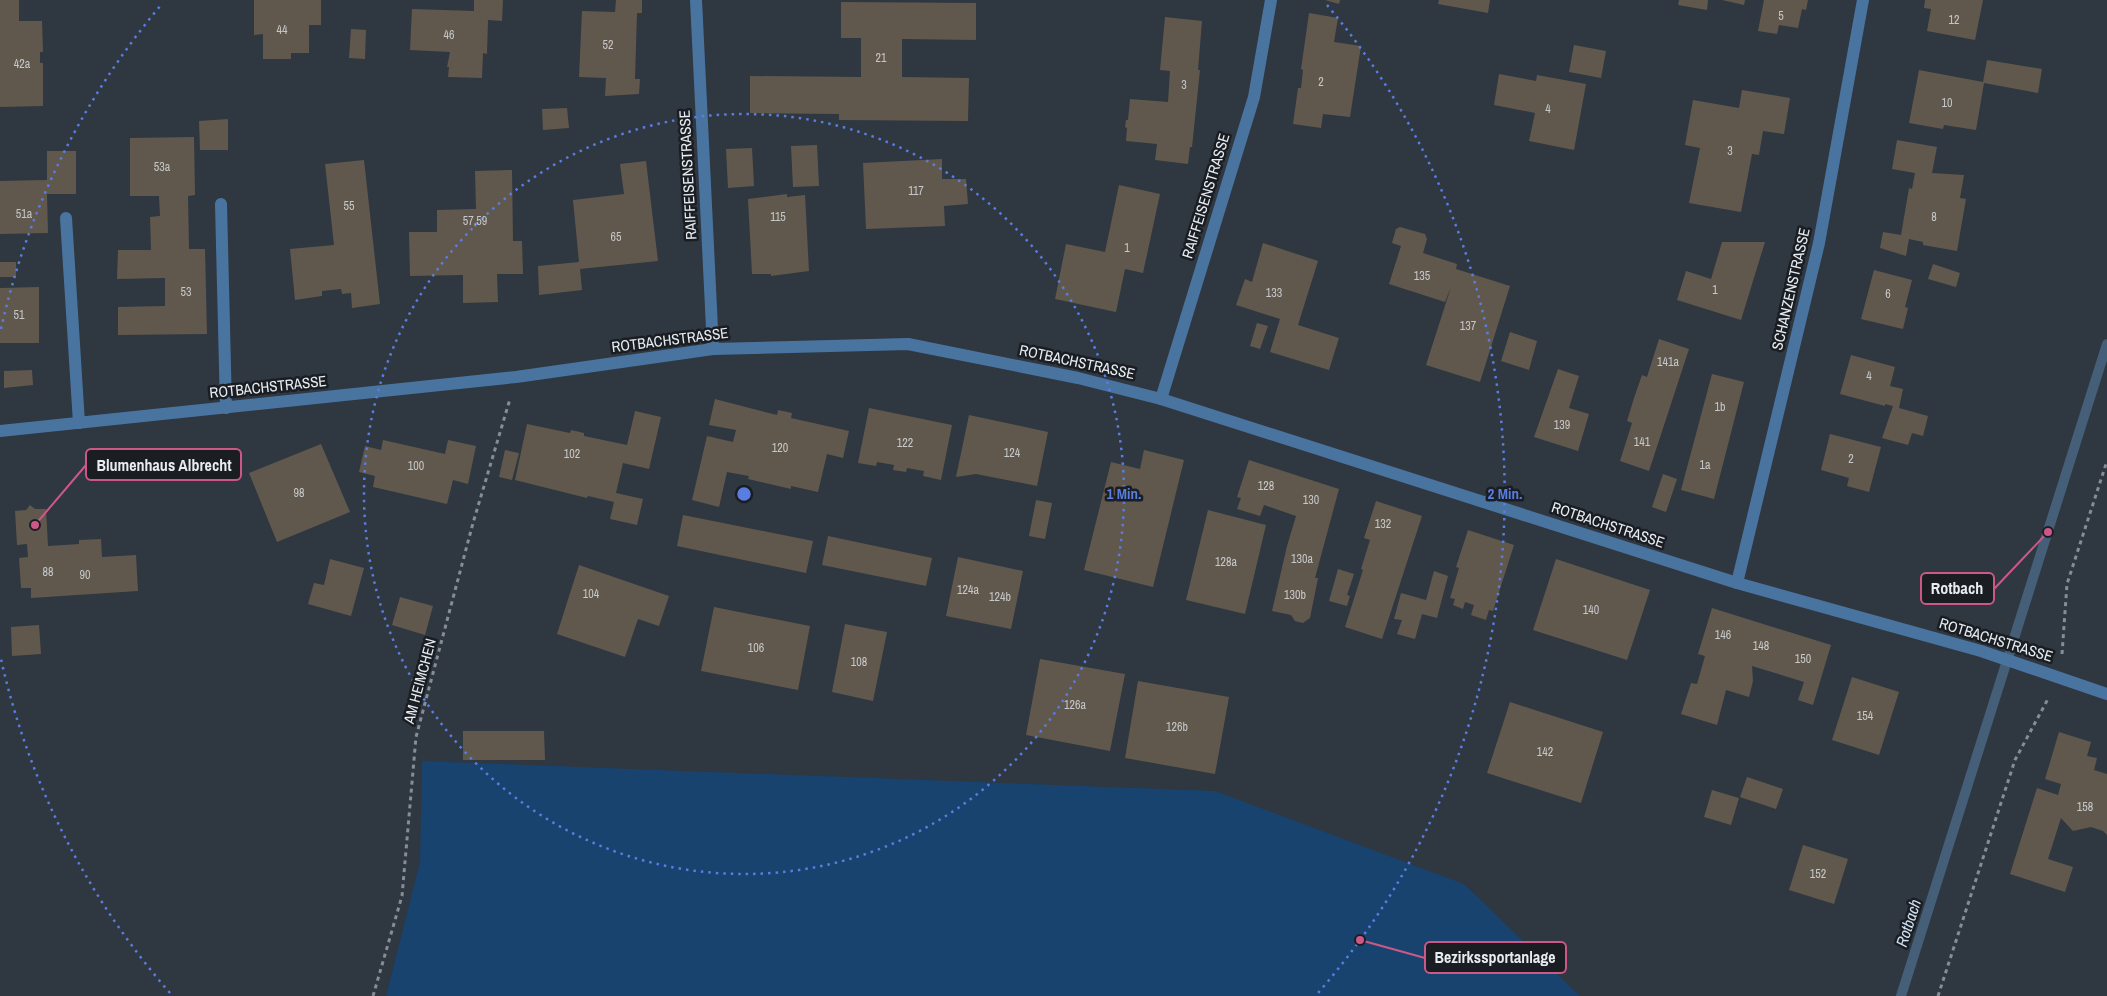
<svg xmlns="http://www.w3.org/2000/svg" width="2107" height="996" viewBox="0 0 2107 996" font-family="'Archivo Narrow',sans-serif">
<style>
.green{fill:#18436e}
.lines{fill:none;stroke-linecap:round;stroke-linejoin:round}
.stream{stroke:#455f79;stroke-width:10}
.building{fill:#61584d}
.path{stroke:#868d95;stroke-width:3;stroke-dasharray:4 4;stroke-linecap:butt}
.service{stroke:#4a74a0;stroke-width:12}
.minor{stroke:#4a74a0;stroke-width:12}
.ring{fill:none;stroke:#597de0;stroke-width:2.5;stroke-dasharray:2.5 5}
.labels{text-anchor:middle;stroke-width:5;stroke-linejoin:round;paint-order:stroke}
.number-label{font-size:12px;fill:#c5c7c9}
.street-label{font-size:15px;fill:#e6ecf2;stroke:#1a1e23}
.water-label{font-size:16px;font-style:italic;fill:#cfe0f2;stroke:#1a1e23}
.centre{fill:#597de0;stroke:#1a1e23;stroke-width:2.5}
.ring-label{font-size:15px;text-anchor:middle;font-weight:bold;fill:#597de0;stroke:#1a1e23;stroke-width:5;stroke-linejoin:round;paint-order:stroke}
.leader{fill:none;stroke:#cd5888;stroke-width:2}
.callout-dot{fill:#cd5888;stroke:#1a1e23;stroke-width:2}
.callout{fill:#1a1e23;stroke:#cd5888;stroke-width:2}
.callout-label{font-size:16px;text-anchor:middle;font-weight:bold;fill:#e6ecf2}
</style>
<rect width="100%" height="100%" fill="#2f3741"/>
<path class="green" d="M422 761 1215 791 1464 884 1580 996H386L420 862Z"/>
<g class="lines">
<path class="stream" d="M1901 996 2107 344"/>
</g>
<g class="building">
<path d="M0 0H19V21H42L43 52H40V63H43V106L0 107Z"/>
<path d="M254 0H321V25H309V53H291V59H263V34L254 35Z"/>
<path d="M474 0H503L502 21 488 20 487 54 483 53 482 78 448 77 449 67H447L450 52 410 50 412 9 474 11Z"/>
<path d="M616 0H642V13H637L635 79H640L639 94 605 96 606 78 579 77 582 11 615 12Z"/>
<path d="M1325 0H1340L1339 4Z"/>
<path d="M1439 0H1490L1488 13 1438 4Z"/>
<path d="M1679 0H1708L1707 10 1678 5Z"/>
<path d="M1722 0H1745L1744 5Z"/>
<path d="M1764 0H1808L1806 10 1802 9 1798 28 1779 25 1777 34 1758 31Z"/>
<path d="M1925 0H1983L1975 40 1927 31 1931 9 1924 8Z"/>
<path d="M841 2 976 3V40L902 39V77L969 78 968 121 839 120V114L750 113V76L861 77V38H841Z"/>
<path d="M1309 13 1338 18 1334 42 1361 46 1350 117 1323 114 1321 128 1293 124 1298 88H1301L1303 70 1301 69Z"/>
<path d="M1165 17 1202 21 1198 70H1200L1192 147H1190L1188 164 1155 160 1157 144 1126 141 1127 128 1125 127 1126 120H1128L1130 99 1168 102 1170 71 1160 70Z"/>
<path d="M351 29 366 30 365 59 349 58Z"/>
<path d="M1574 45 1606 51 1601 78 1569 72Z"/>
<path d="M1987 60 2042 69 2038 93 1984 83 1976 130 1944 125 1943 129 1909 123 1919 70 1983 82Z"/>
<path d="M1499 74 1536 81 1537 75 1586 84 1574 150 1529 141 1535 113 1494 105Z"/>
<path d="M1742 90 1790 98 1784 134 1763 131 1759 155 1752 154 1741 212 1689 203 1700 148 1685 145 1693 100 1739 108Z"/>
<path d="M567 108 569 128 543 130 542 109Z"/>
<path d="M228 119V150H200L199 121Z"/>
<path d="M194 137 195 195 188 196 189 249H205L207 334 118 335V307L165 306V278L117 279 118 250H151L150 217 160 216 159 196H130V138Z"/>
<path d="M1897 140 1937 147 1932 173 1964 175 1960 198 1966 199 1957 251 1923 245V242L1909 239 1906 256 1880 248 1883 232 1901 235 1909 188 1912 189 1915 173 1892 169Z"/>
<path d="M817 145 819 186 793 187 791 146Z"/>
<path d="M752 148 754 186 728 188 726 149Z"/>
<path d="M47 151H76V194H47L48 233 0 234V181L47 180Z"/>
<path d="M942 159V179H966L968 204 944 206 945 226 866 229 863 163Z"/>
<path d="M364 160 380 304 352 308 351 293 342 294 341 289 322 291V296L295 300 290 249 334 245 325 164Z"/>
<path d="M646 161 658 261 580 269 582 290 539 295 538 266 579 262 573 200 624 194 620 164Z"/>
<path d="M512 170 513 241H522L523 274H497L498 302 463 303V275L410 276 409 232H437V210L476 209 475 171Z"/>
<path d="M1119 185 1160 194 1143 273 1125 269 1116 312 1055 299 1066 244 1105 252Z"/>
<path d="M787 194V197L805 195 809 271 771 276V274H752L748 199Z"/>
<path d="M1400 227 1425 234 1427 239 1423 253 1457 264 1456 269 1510 286 1480 382 1426 365 1451 287 1445 302 1389 284 1401 246 1392 243 1396 229Z"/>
<path d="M1722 242H1765L1741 320 1677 300 1686 271 1711 279Z"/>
<path d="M1263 243 1318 261 1298 325 1339 338 1329 370 1270 352 1280 319 1236 305 1245 279 1252 282Z"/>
<rect x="0" y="262" width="16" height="15"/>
<path d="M1933 264 1960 273 1956 287 1928 279Z"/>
<path d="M1874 270 1912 280 1905 307 1908 308 1903 329 1861 319Z"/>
<path d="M39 287V343H0V288Z"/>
<path d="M1257 323 1268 326 1260 349 1250 346Z"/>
<path d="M1510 332 1537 341 1529 370 1501 361Z"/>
<path d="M1659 339 1689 349 1649 471 1620 461 1632 423 1627 421 1634 398 1642 375 1647 377Z"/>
<path d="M1851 355 1895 367 1890 386 1903 389 1899 408 1928 416 1923 436 1912 433 1908 445 1882 438 1893 406 1885 404V406L1840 394Z"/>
<path d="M1558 369 1579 376 1569 408 1589 414 1578 451 1534 437Z"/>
<path d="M32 370 33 385 4 388V371Z"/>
<path d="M1712 374 1744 382 1714 499 1681 490Z"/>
<path d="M715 399 777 415 778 410 792 413 791 418 849 431 843 458 827 454 818 492 791 486V489L748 479 749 476 727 472 719 507 692 500 707 436 733 442 736 430 709 425Z"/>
<path d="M869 408 952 425 941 480 923 476 924 471 907 468 906 472 893 470 894 465 877 462 876 466 858 463Z"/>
<path d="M635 411 661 417 649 469 623 463 616 493 643 499 637 525 610 519 614 502 588 496 587 498 515 480 527 424 570 433 571 430 584 433V436L627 445Z"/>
<path d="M969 415 1048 432 1037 486 976 474 956 477Z"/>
<path d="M1830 434 1881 447 1869 492 1847 486 1849 478 1821 470Z"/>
<path d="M383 440 445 454 448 440 476 446 468 484 453 480 447 504 373 487 375 476 359 472 365 446 381 450Z"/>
<path d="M321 444 350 512 277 542 249 473Z"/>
<path d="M505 450 519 453 512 480 499 477Z"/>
<path d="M1144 450 1184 460 1153 587 1084 570 1111 462 1140 469Z"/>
<path d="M1249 460 1339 489 1315 578H1318L1310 618 1303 623 1295 621 1291 615 1272 611 1287 546 1296 516 1264 505 1260 516 1237 509 1241 498 1237 497Z"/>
<path d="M1663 474 1677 479 1666 512 1652 507Z"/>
<path d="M1036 500 1052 503 1045 539 1029 536Z"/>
<path d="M1376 501 1422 516 1382 639 1345 627 1363 570 1361 569 1370 540 1364 538Z"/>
<path d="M30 505 35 509H46L48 546 79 544V540L101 539 102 557 136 555 138 591 31 598V588H21L19 558 28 557 27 544 17 545 15 511 26 510Z"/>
<path d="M1208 510 1266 525 1245 614 1186 600Z"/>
<path d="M683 515 813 541 806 573 677 546Z"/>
<path d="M1468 530 1514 545 1493 611 1489 610 1486 620 1471 615 1474 605 1465 602 1463 609 1453 605 1455 599 1450 598 1459 568 1456 567Z"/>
<path d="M828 536 932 558 926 586 822 565Z"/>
<path d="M958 557 1023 571 1011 629 946 616Z"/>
<path d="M330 559 364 568 351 616 308 604 314 583 324 585Z"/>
<path d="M1556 559 1650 590 1627 660 1533 630Z"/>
<path d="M579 565 669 596 659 626 638 619 625 657 557 634Z"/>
<path d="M1338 569 1354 574 1347 595 1350 596 1347 606 1329 601Z"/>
<path d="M1434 571 1448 576 1437 618 1422 614 1415 639 1397 634 1402 620 1394 619 1401 593 1426 600Z"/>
<path d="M400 597 433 606 425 635 392 625Z"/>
<path d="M714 607 810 626 798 690 701 671Z"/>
<path d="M1712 608 1831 645 1813 705 1798 700 1804 682 1752 666 1753 681 1749 697 1726 690 1717 725 1681 714 1691 683 1697 684 1705 656 1698 654Z"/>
<path d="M845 624 887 632 873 701 832 692Z"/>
<path d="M39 625 41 654 12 656 11 627Z"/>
<path d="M1040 659 1125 674 1110 751 1026 735Z"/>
<path d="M1852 677 1899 692 1879 755 1832 740Z"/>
<path d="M1138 681 1229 697 1215 774 1125 758Z"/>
<path d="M1510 702 1603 732 1581 803 1487 773Z"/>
<path d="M463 731H544L545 760H463Z"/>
<path d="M2059 732 2091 742 2087 756 2097 758 2094 770 2107 774V835L2103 831 2091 827 2073 831 2061 818 2048 859 2073 867 2065 892 2010 874 2037 788 2058 795 2061 784 2045 779Z"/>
<path d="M1747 777 1783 789 1776 809 1740 797Z"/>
<path d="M1712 790 1739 798 1731 825 1704 817Z"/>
<path d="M1803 845 1848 859 1834 904 1789 890Z"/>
</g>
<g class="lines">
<g class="path">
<path d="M2062 654 2067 584 2107 461"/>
<path d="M373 996 402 896 416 737 473 523 510 399"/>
<path d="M1938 996 2015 760 2049 697"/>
</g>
<g class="service">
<path d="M221 204 226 408"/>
<path d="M66 218 79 423"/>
</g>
<g class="minor">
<path d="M696 0 713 349"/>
<path d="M1161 399 1254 97 1271 0"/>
<path d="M0 431 516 377 713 349 908 344 1078 378 1161 399 1737 583 1981 651 2107 694"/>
<path d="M1737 583 1819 243 1863 0"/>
</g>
</g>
<g class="ring">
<circle cx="744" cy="494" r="380"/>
<path d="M170 993A761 761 0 0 1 1 659M1 329A761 761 0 0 1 161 5M1327 5A761 761 0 0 1 1318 993"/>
</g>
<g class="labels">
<g class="number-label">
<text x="1781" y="20">5</text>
<text x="1954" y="24">12</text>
<text x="282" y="34">44</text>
<text x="449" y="39">46</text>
<text x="608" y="49">52</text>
<text x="881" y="62">21</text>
<text x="22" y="68">42a</text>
<text x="1321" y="86">2</text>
<text x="1184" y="89">3</text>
<text x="1947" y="107">10</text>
<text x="1548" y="113">4</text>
<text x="1730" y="155">3</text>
<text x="162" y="171">53a</text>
<text x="916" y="195">117</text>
<text x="349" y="210">55</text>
<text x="24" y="218">51a</text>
<text x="778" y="221">115</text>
<text x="1934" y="221">8</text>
<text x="475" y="225">57,59</text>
<text x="616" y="241">65</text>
<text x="1127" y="252">1</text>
<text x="1422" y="280">135</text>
<text x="1715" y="294">1</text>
<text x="186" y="296">53</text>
<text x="1274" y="297">133</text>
<text x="1888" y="298">6</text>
<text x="19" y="319">51</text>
<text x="1468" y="330">137</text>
<text x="1668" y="366">141a</text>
<text x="1869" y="380">4</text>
<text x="1720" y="411">1b</text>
<text x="1562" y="429">139</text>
<text x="1642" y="446">141</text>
<text x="905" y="447">122</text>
<text x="780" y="452">120</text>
<text x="1012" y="457">124</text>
<text x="572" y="458">102</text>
<text x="1851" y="463">2</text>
<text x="1705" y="469">1a</text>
<text x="416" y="470">100</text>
<text x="1266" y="490">128</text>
<text x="299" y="497">98</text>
<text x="1311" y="504">130</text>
<text x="1383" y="528">132</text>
<text x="1302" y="563">130a</text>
<text x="1226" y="566">128a</text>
<text x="48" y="576">88</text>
<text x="85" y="579">90</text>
<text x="968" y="594">124a</text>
<text x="591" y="598">104</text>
<text x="1295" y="599">130b</text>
<text x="1000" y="601">124b</text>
<text x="1591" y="614">140</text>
<text x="1723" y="639">146</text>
<text x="1761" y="650">148</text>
<text x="756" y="652">106</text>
<text x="1803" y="663">150</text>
<text x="859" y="666">108</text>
<text x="1075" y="709">126a</text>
<text x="1865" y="720">154</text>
<text x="1177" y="731">126b</text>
<text x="1545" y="756">142</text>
<text x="2085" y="811">158</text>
<text x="1818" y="878">152</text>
</g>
<g class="street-label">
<text transform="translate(688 175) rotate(-93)" y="5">RAIFFEISENSTRASSE</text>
<text transform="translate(1206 196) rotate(-73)" y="5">RAIFFEISENSTRASSE</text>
<text transform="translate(1791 289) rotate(-77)" y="5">SCHANZENSTRASSE</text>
<text transform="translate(670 340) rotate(-7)" y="5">ROTBACHSTRASSE</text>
<text transform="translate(1077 362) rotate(12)" y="5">ROTBACHSTRASSE</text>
<text transform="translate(268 387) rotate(-6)" y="5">ROTBACHSTRASSE</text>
<text transform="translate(1608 525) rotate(18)" y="5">ROTBACHSTRASSE</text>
<text transform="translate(1996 640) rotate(17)" y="5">ROTBACHSTRASSE</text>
<text transform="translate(420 681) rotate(-75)" y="5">AM HEIMCHEN</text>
</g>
<g class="water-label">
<text transform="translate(1908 923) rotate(-72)" y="6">Rotbach</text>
</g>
</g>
<circle cx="744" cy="494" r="8" class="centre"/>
<g class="ring-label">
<text x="1124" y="499">1 Min.</text>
<text x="1505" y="499">2 Min.</text>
</g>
<path class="leader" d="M35 525L86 465M2048 532L1994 589M1360 940L1425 958"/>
<g class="callout-dot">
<circle cx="35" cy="525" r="5"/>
<circle cx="2048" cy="532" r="5"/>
<circle cx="1360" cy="940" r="5"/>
</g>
<g class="callout">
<rect x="86" y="449" width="155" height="31" rx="5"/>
<rect x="1921" y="573" width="73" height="31" rx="5"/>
<rect x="1425" y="942" width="141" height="31" rx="5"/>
</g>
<g class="callout-label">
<text x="164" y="471">Blumenhaus Albrecht</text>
<text x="1957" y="594">Rotbach</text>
<text x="1495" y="963">Bezirkssportanlage</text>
</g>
</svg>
